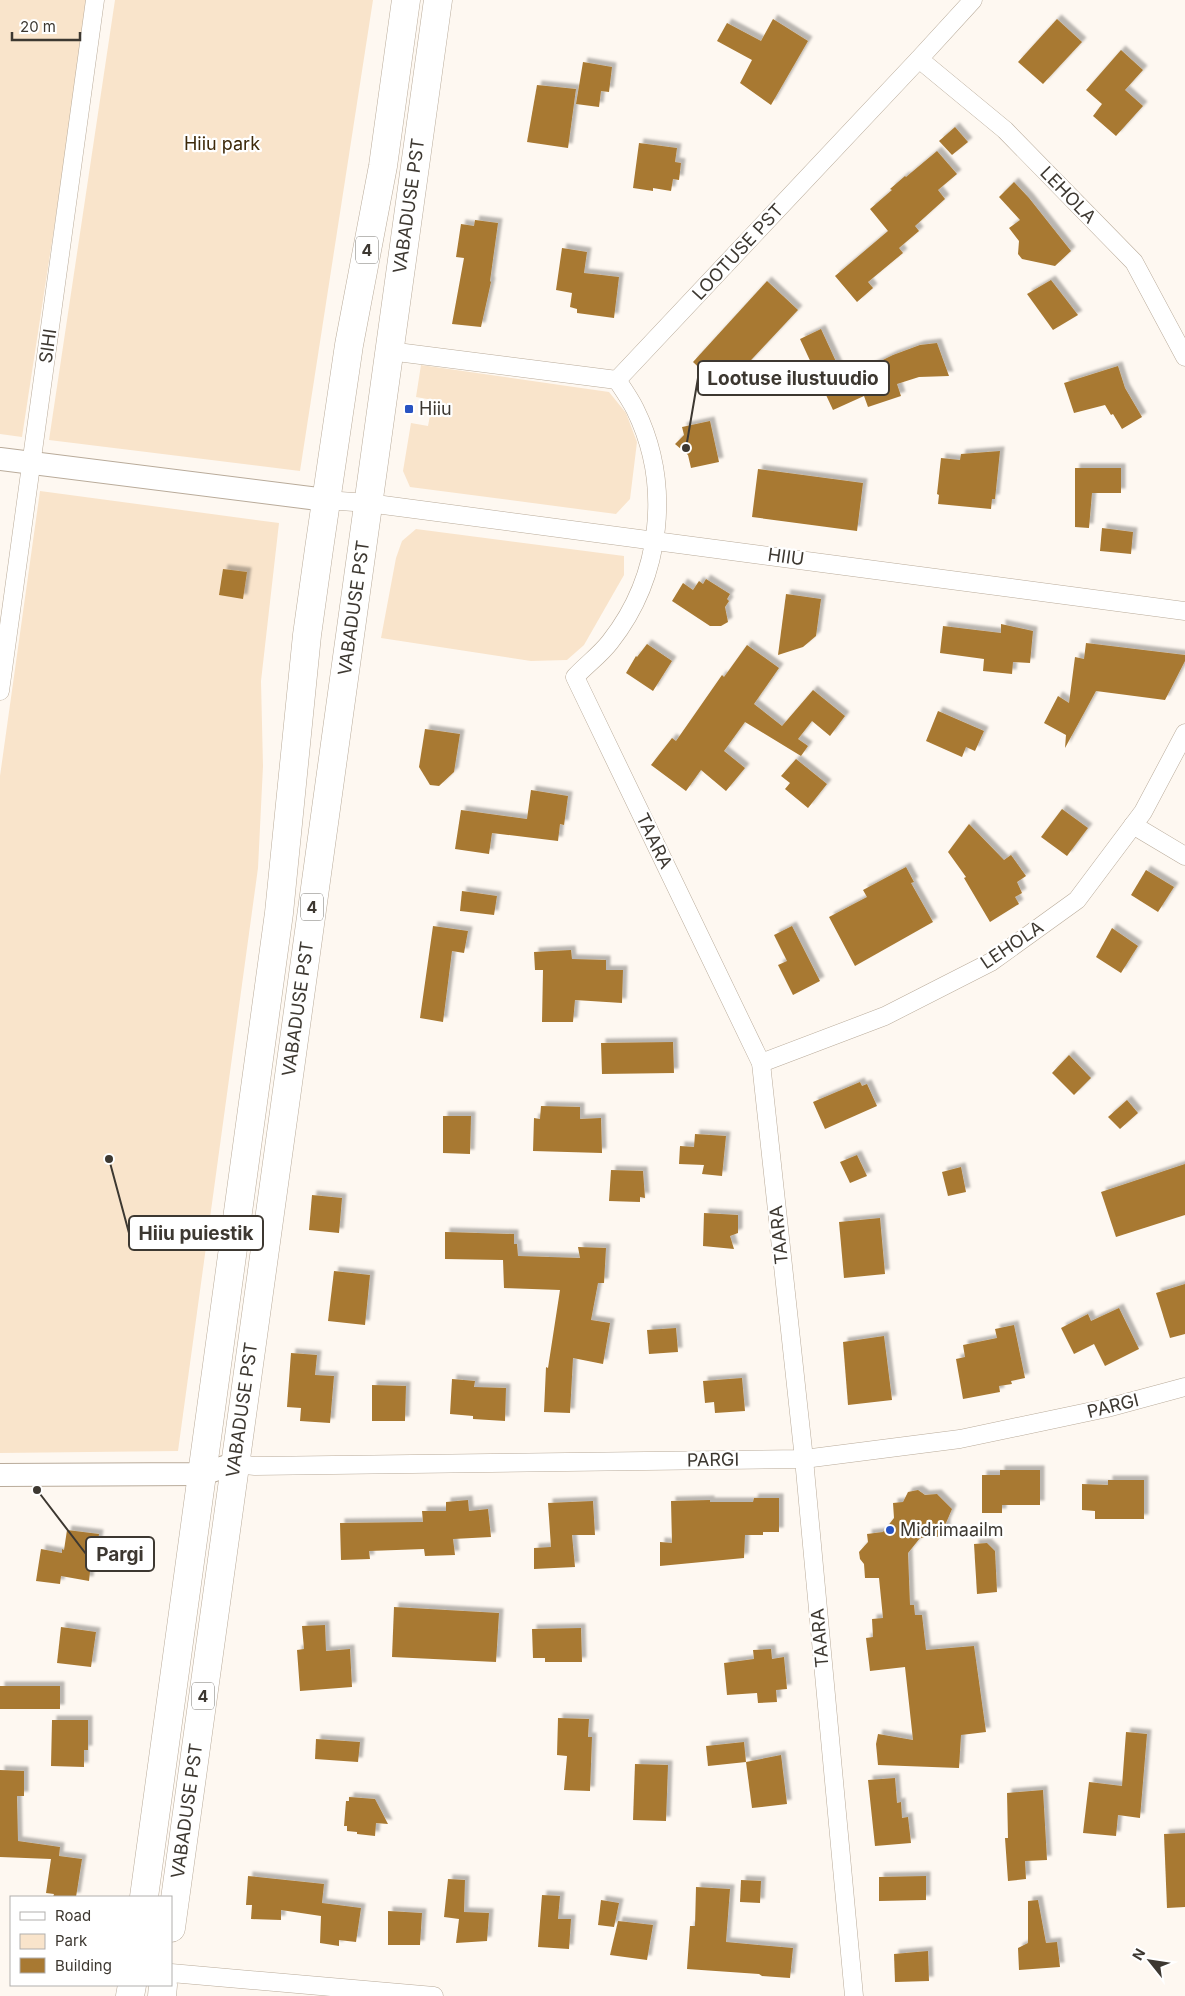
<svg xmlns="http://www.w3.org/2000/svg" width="1185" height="1996" viewBox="0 0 1185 1996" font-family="Inter,sans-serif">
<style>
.green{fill:#f9e4cb}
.building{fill:#a87932;filter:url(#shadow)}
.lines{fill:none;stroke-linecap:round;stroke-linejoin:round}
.minor-casing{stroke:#b9ab9a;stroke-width:19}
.tertiary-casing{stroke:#b9ab9a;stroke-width:24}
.trunk-casing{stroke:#b9ab9a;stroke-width:29}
.minor{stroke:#fff;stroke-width:18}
.tertiary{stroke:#fff;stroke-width:22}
.trunk{stroke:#fff;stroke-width:28}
.poi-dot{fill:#2853c2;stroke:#fff;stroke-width:2}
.labels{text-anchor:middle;stroke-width:4.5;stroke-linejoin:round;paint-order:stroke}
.shield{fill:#fff;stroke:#77746f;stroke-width:1}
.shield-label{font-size:16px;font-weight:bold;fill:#3d3831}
.park-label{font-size:18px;fill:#3d290a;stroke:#fff}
.street-label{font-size:18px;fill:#3d3831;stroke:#fff}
.poi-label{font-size:18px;fill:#3d3831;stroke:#fff;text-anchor:start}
.leader{fill:none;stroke:#3d3831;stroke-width:2}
.callout-dot{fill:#3d3831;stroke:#fff;stroke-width:2}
.callout{fill:#fff;stroke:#3d3831;stroke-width:2}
.callout-label{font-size:19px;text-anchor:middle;font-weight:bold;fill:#3d3831}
</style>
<defs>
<filter id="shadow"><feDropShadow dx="4.5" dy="-4.5" stdDeviation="1" flood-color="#0004"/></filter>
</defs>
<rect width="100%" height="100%" fill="#fef8f1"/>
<g class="green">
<path d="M0 0H89L22 437 0 434Z"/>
<path d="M115 0H373L300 471 49 440Z"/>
<path d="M421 365 609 392 626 413 637 442 630 499 616 514 410 487 403 471 411 423 428 426 433 400 416 397Z"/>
<path d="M40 491 279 523 261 681 263 766 258 868 178 1451 0 1453V776Z"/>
<path d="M416 529 624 556V575L584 645 567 660 531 661 381 638 396 558 402 541Z"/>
</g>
<g class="building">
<path d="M773 19 808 41 771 105 740 83 752 60 717 41 727 23 761 41Z"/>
<path d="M1057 19 1082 42 1043 84 1018 62Z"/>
<path d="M1121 50 1143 70 1125 90 1143 106 1116 136 1093 116 1102 104 1086 90Z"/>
<path d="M583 62 612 67 609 92 601 91 599 107 576 104Z"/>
<path d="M537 85 576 89 568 148 527 142Z"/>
<path d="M955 127 968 142 952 155 939 141Z"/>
<path d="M639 143 677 148 675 162 681 163 679 180 673 179 671 191 653 188V191L633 188Z"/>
<path d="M937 151 957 174 938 190 945 199 915 226 919 231 899 248 903 253 868 282 873 288 857 302 835 276 888 231 870 209 892 190 890 189 905 176 906 177Z"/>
<path d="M1014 182 1029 198 1071 251 1055 266 1022 259 1018 254 1019 241 1009 228 1020 220 999 197Z"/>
<path d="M475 220 498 223 490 281 491 282 481 327 452 324 464 258 456 257 461 224 474 226Z"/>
<path d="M562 248 587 252 584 273 619 277 614 318 577 313V309L570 307 572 293 556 290Z"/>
<path d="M1051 280 1078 315 1053 330 1027 294Z"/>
<path d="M767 281 798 310 723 390 693 362Z"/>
<path d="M821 329 844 379 893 355 920 345 937 343 949 376 919 377 897 384 901 396 868 407 864 396 833 410 800 339Z"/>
<path d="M1118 366 1125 388 1142 417 1122 429 1113 414 1111 415 1105 405 1074 413 1064 383Z"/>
<path d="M710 421 719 462 691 468 688 455 675 444 684 435 682 427Z"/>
<path d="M1000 451 995 499H992L991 509 938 504 939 495 937 494 941 458 960 460 961 454Z"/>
<path d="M1075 468H1121V493H1092L1089 528 1075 527Z"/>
<path d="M758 469 863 483 857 531 752 517Z"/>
<path d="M1102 528 1133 532 1131 554 1100 551Z"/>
<path d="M223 569 247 572 243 599 219 595Z"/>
<path d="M706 579 730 594 727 599 729 601 725 607 728 622 721 626H710L672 601 683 583 693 590 699 581 703 584Z"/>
<path d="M786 594 821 599 816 636 803 647 778 655Z"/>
<path d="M1001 624 1033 631 1030 663 1013 662 1012 674 983 671 984 659 940 653 943 626 1001 633Z"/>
<path d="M1086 643 1185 655V661L1165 700 1096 691 1065 748 1066 735 1044 723 1058 696 1069 703 1075 657 1084 659Z"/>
<path d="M647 644 672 661 653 691 626 673 636 656 637 657Z"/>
<path d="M747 645 779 668 754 704 782 726 813 690 845 716 830 736 812 721 798 739 808 746 801 756 745 722 724 751 745 768 726 791 701 770 686 791 651 765 672 738 676 741 722 675 724 677Z"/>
<path d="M938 711 984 731 975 751 966 747 962 757 926 741Z"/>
<path d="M425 729 460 734 454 772 439 786 430 785 419 767Z"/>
<path d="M796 759 827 784 808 808 785 789 790 783 781 776Z"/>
<path d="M531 790 568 796 564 825 560 824 558 841 492 833 489 854 455 849 461 810 527 819Z"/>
<path d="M1062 809 1088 828 1067 856 1041 837Z"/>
<path d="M969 824 1004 860 1011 855 1026 876 1017 882 1022 893 1015 897 1019 904 990 922 964 878 966 877 948 852Z"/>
<path d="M906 867 914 882 911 883 933 922 855 966 829 917 867 897 863 890Z"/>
<path d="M1146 870 1174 887 1158 912 1131 895Z"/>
<path d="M462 891 497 896 494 915 460 911Z"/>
<path d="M433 926 468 931 464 953 452 951 443 1022 420 1018Z"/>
<path d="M792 926 820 981 793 995 778 965 787 961 774 935Z"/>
<path d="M1112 928 1138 946 1121 973 1096 957Z"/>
<path d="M571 950 572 959 606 960V970H623L622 1003 575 1000 573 1022H542L543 970H535L534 952Z"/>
<path d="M673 1042 674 1073 602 1074 601 1043Z"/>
<path d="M1069 1055 1091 1078 1074 1095 1052 1073Z"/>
<path d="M860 1082 862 1086 867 1084 877 1106 825 1129 813 1102Z"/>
<path d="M1127 1100 1138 1113 1120 1129 1108 1117Z"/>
<path d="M541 1106 580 1107V1119L601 1118 602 1153 533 1151 534 1118 540 1119Z"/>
<path d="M443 1116H471L470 1154 443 1153Z"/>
<path d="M695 1134 726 1136 722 1176 702 1174 704 1165 679 1164 680 1146 694 1147Z"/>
<path d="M857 1155 867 1176 850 1183 840 1162Z"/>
<path d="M1185 1164V1215L1116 1237 1101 1192Z"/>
<path d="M961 1167 966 1192 948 1196 942 1172Z"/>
<path d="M611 1170 643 1171 645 1198 640 1197V1202L609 1201Z"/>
<path d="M312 1195 342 1198 339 1233 309 1230Z"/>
<path d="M704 1213 738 1215V1233L730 1236 734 1249 703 1246Z"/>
<path d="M880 1218 885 1274 844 1278 839 1222Z"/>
<path d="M445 1232 514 1234V1244H517L518 1256 580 1258 578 1247 606 1248 604 1283H598L591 1320 610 1323 603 1364 573 1358 570 1413 544 1412 546 1367 548 1368 560 1290 504 1288 503 1260 445 1259Z"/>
<path d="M334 1271 370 1275 365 1325 328 1321Z"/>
<path d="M1185 1284V1334L1170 1338 1156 1293Z"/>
<path d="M1119 1308 1139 1349 1105 1366 1094 1344 1074 1354 1061 1328 1088 1314 1091 1321Z"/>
<path d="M1014 1325 1025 1378 1011 1381 1012 1384 999 1386 1000 1392 963 1399 956 1359 965 1357 963 1345 997 1338 995 1329Z"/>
<path d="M676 1328 678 1352 649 1354 647 1330Z"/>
<path d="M884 1336 892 1400 848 1405 843 1342Z"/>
<path d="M291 1353 317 1355 315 1375 334 1376 330 1423 300 1421 301 1408 287 1407Z"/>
<path d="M742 1378 745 1411 715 1413 714 1402 705 1403 703 1381Z"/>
<path d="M452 1379 475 1381 474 1387 506 1388 505 1421 473 1419V1416L450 1414Z"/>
<path d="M372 1385 406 1386 405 1421H372Z"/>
<path d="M1000 1470H1040V1505H1002V1513H982V1475H1000Z"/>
<path d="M1108 1480H1144V1519H1095V1511L1082 1510V1484L1108 1485Z"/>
<path d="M918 1490 925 1495 937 1494 952 1509 946 1523V1536L920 1538 908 1553 910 1605H914L915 1615H922L926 1650 974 1646 986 1732 961 1735 959 1768 878 1765 876 1744 878 1734 913 1740 905 1667 870 1671 866 1638 873 1637 872 1619 883 1618 879 1578H865L864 1564 860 1559 859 1552 868 1542 867 1534 883 1532 894 1518 893 1503 903 1502 908 1492Z"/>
<path d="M754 1498H779V1532H763V1535H745L744 1558 660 1566V1542L672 1543 671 1501 710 1500V1502H753Z"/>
<path d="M468 1500 469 1511 488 1509 491 1537 453 1539 455 1555 425 1556 424 1549 369 1551 370 1559 341 1560 340 1523 423 1522 422 1511H446V1502Z"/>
<path d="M593 1501 595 1535H572L575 1567 534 1569V1548L551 1547 548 1503Z"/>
<path d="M67 1530 99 1534 95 1562H91L89 1581 61 1576 60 1584 36 1581 41 1549 62 1553V1549L64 1550Z"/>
<path d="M987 1543 995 1551 997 1592 977 1594 974 1544Z"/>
<path d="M394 1607 499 1613 496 1662 392 1657Z"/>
<path d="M325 1625 326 1651 350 1649 352 1687 300 1691 297 1650 304 1649 302 1626Z"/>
<path d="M61 1627 96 1632 91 1667 57 1663Z"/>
<path d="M581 1628 582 1662H545V1658H533L532 1629Z"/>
<path d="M771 1649 772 1659 784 1657 787 1689 776 1690 777 1702 758 1703 757 1693 727 1695 724 1663 754 1659 753 1650Z"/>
<rect x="0" y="1686" width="60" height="23"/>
<path d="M558 1718 589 1719 588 1737H592L590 1791 564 1790 567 1756 557 1755Z"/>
<path d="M52 1720H88V1750H84V1767L51 1766Z"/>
<path d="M1126 1732 1147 1734 1140 1818 1118 1815 1116 1836 1083 1833 1089 1782 1122 1786Z"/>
<path d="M316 1739 360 1742 358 1762 315 1759Z"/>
<path d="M744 1742 746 1762 708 1766 706 1746Z"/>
<path d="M781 1755 787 1804 752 1808 746 1762Z"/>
<path d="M635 1764 668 1765 666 1821 633 1820Z"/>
<path d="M0 1770 24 1771V1796H17L18 1841 60 1847 59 1856 82 1859 76 1897H53L54 1894 46 1893 51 1859 0 1857Z"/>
<path d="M895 1778 897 1803 901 1802 902 1818 908 1817 911 1843 875 1846 868 1780Z"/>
<path d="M1043 1790 1047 1860 1025 1861 1026 1879 1008 1881 1005 1838H1008L1007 1793Z"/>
<path d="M349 1797 375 1799 388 1824 376 1823 375 1836 357 1834V1832L347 1831V1826H344L346 1801H349Z"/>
<path d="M1185 1833V1907L1167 1908 1164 1834Z"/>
<path d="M248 1876 324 1884 322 1903 361 1908 356 1942 339 1940V1946L320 1943 321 1916 281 1910V1920L251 1919 252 1905H246Z"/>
<path d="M926 1876V1900L879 1901V1877Z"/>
<path d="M448 1879 465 1880 464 1912 489 1913 487 1941 456 1943 459 1919 444 1917Z"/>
<path d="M741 1880 761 1881 760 1903 740 1902Z"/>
<path d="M696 1887 730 1889 726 1942 793 1948 790 1978 762 1976 759 1974 687 1969 690 1926H695Z"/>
<path d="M542 1895 560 1896 558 1919H571L569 1949 538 1947Z"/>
<path d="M601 1900 619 1903 614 1927 598 1925Z"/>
<path d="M1038 1900 1046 1943 1057 1942 1060 1967 1019 1970 1018 1948 1028 1943V1901Z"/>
<path d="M388 1911 422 1913 420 1945H388Z"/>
<path d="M618 1921 653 1925 647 1960 610 1955Z"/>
<path d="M928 1951 929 1981 895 1982 894 1954Z"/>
</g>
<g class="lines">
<g class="minor-casing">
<g id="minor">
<path d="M919 59 1005 130 1134 262 1185 357"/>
<path d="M389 351 617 380"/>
<path d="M617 380C623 389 630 399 635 409 672 484 662 576 610 642 600 655 586 665 575 677L761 1063 804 1459 854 1996"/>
<path d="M617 380 919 59 973 0"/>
<path d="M326 500 368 503 1185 611"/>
<path d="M0 691 95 0"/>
<path d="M1133 825 1185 856"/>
<path d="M761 1063 885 1016 991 962 1077 900 1143 812 1185 733"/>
<path d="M234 1464 255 1466 804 1459 960 1439 1107 1408 1185 1387"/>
<path d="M171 1973 434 1996"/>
</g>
</g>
<g class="tertiary-casing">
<g id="tertiary">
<path d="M0 459 326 500"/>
<path d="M0 1475 202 1474 234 1464"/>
</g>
</g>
<g class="trunk-casing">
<g id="trunk">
<path d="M144 1897 279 913 307 635 319 549 349 345 383 166 406 0"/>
<path d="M171 1928 438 0"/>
<path d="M130 1996 132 1985"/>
<path d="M162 1996 163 1985"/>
</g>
</g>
<use href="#minor" class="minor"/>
<use href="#tertiary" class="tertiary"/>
<use href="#trunk" class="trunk"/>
</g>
<g class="poi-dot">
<rect x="404" y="404" width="10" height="10" rx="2.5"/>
<circle cx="890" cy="1530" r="5"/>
</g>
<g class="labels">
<g class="shield">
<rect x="356" y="236.5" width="22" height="27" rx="4"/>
<rect x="301" y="893.5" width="22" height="27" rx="4"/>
<rect x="192" y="1682.5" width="22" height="27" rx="4"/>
</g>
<g class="shield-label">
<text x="367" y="256">4</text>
<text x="312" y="913">4</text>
<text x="203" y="1702">4</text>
</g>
<g class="park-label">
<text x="222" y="150">Hiiu park</text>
</g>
<g class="street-label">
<text transform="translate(1068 195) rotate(46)" y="6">LEHOLA</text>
<text transform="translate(409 206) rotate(-82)" y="6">VABADUSE PST</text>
<text transform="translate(738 252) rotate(-47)" y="6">LOOTUSE PST</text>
<text transform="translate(48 346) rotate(-82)" y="6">SIHI</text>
<text transform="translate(786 557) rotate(8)" y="6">HIIU</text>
<text transform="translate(354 608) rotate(-82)" y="6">VABADUSE PST</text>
<text transform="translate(654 841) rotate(64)" y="6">TAARA</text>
<text transform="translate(1012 945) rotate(-34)" y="6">LEHOLA</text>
<text transform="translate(298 1009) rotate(-82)" y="6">VABADUSE PST</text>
<text transform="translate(779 1235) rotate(-96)" y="6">TAARA</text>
<text transform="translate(1113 1406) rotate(-14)" y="6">PARGI</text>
<text transform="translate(242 1410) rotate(-82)" y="6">VABADUSE PST</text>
<text transform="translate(713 1460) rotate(-1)" y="6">PARGI</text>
<text transform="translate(820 1638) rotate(-95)" y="6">TAARA</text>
<text transform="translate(187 1811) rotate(-82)" y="6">VABADUSE PST</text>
</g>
<g class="poi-label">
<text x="419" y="415">Hiiu</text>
<text x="900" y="1536">Midrimaailm</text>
</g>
</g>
<path class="leader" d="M686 448L698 378M109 1159L129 1233M37 1490L86 1554"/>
<g class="callout-dot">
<circle cx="686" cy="448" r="5"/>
<circle cx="109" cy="1159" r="5"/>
<circle cx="37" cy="1490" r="5"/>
</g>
<g class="callout">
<rect x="698" y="361" width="191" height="34" rx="5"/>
<rect x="129" y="1216" width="134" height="34" rx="5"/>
<rect x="86" y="1537" width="68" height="34" rx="5"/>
</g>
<g class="callout-label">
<text x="793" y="385">Lootuse ilustuudio</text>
<text x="196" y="1240">Hiiu puiestik</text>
<text x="120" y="1561">Pargi</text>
</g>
<rect x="10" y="1896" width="162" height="90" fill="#ffffff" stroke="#b1afad"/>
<rect x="20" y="1912" width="25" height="8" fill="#ffffff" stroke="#b1afad"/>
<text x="55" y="1921" font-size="15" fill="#3d3831">Road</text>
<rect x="20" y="1934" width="25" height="15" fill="#f9e4cb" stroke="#b1afad"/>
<text x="55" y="1946" font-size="15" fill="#3d3831">Park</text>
<rect x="20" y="1958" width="25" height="15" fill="#a87932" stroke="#b1afad"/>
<text x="55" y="1971" font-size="15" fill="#3d3831">Building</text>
<g transform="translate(1150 1961) rotate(300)" stroke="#ffffff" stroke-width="4" paint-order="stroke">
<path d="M0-4L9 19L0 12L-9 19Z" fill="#3d3831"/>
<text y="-8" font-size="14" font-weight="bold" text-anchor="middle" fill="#3d3831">N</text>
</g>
<path d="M12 32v8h68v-8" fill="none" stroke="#3d3831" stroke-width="2.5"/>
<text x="20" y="32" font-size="15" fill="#3d3831" stroke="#ffffff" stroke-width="4" paint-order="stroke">20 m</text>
</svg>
